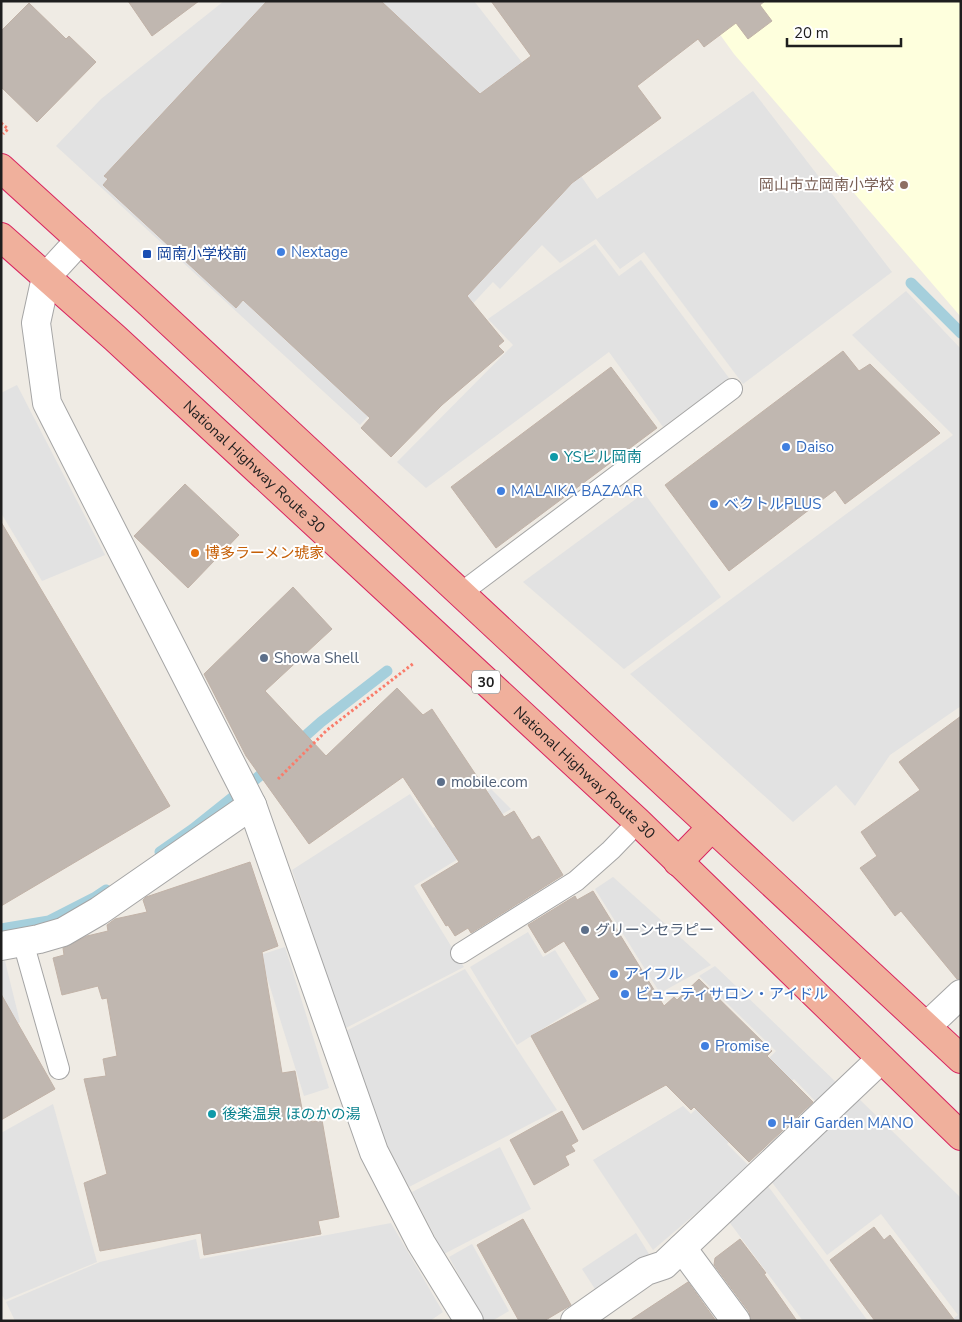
<svg xmlns="http://www.w3.org/2000/svg" width="962" height="1322" viewBox="0 0 962 1322" font-family="'Nunito Sans','Noto Sans JP',sans-serif">
<style>
.education{fill:#feffdd}
.parking{fill:#e2e2e2}
.lines{fill:none;stroke-linecap:round;stroke-linejoin:round}
.stream{stroke:#a5cfdc;stroke-width:11}
.building{fill:#c0b7b0;stroke:#c1b2a7}
.service-casing{stroke:#a5a5a5;stroke-width:22}
.minor-casing{stroke:#a5a5a5;stroke-width:30}
.trunk-casing{stroke:#d92560;stroke-width:30}
.path{stroke:#f97c6b;stroke-width:3;stroke-dasharray:2.5 2.5;stroke-linecap:butt}
.service{stroke:#fff;stroke-width:20}
.minor{stroke:#fff;stroke-width:28}
.trunk{stroke:#f0b09c;stroke-width:28}
.education-dot{fill:#8d6e63;stroke:#fff;stroke-width:2}
.shop-dot{fill:#3f7fe0;stroke:#fff;stroke-width:2}
.transit-dot{fill:#1a4fb4;stroke:#fff;stroke-width:2}
.culture-dot{fill:#0f9aa8;stroke:#fff;stroke-width:2}
.food-dot{fill:#e8710a;stroke:#fff;stroke-width:2}
.service-dot{fill:#5c6f8a;stroke:#fff;stroke-width:2}
.labels{text-anchor:middle;stroke-width:4;stroke-linejoin:round;paint-order:stroke}
.shield{fill:#fff;stroke:#626262;stroke-width:1}
.shield-label{font-size:14px;font-weight:bold;fill:#1e1e1e}
.education-label{font-size:15px;fill:#785e54;stroke:#fff;text-anchor:end}
.shop-label{font-size:15px;fill:#366cbe;stroke:#fff;text-anchor:start}
.transit-label{font-size:15px;fill:#164399;stroke:#fff;text-anchor:start}
.culture-label{font-size:15px;fill:#0d838f;stroke:#fff;text-anchor:start}
.street-label{font-size:15px;fill:#1e1e1e;stroke:#fff}
.food-label{font-size:15px;fill:#c56008;stroke:#fff;text-anchor:start}
.service-label{font-size:15px;fill:#4e5e75;stroke:#fff;text-anchor:start}
</style>
<rect width="100%" height="100%" fill="#efebe4"/>
<path class="education" d="M696 1H961V317L734 54Z"/>
<g class="parking">
<path d="M224 1H474L550 98 535 110 597 199 753 91 892 272 743 384 644 252 620 269 596 239 560 263 542 245 500 289 493 282 360 425 56 146 101 99Z"/>
<path d="M595 244 619 276 641 260 729 378 663 427 609 352 426 488 397 462 513 345 488 319Z"/>
<path d="M906 291 961 349V706L890 755 855 806 836 785 793 822 630 674 953 435 852 335Z"/>
<path d="M17 385 105 555 42 581 1 513V393Z"/>
<path d="M644 493 721 597 624 669 523 582Z"/>
<path d="M491 789 511 809 476 830 484 843 414 886 464 967 344 1029 292 870 410 794 433 828Z"/>
<path d="M613 877 711 965 660 993 595 889Z"/>
<path d="M528 932 543 957 555 950 587 1001 517 1045 470 967Z"/>
<path d="M285 947 329 1088 304 1096 260 955Z"/>
<path d="M5 961 20 1022 1 1032V962Z"/>
<path d="M715 966 839 1085 818 1104 794 1079 727 1144 750 1167 653 1250 593 1160 683 1106 691 1114 710 1095 721 1106 776 1051 699 976Z"/>
<path d="M465 969 557 1110 409 1187 375 1121 344 1032Z"/>
<path d="M857 1097 961 1198V1321H950L958 1315 881 1214 827 1255 768 1177Z"/>
<path d="M53 1104 97 1262 5 1300 1 1294V1133Z"/>
<path d="M500 1147 531 1209 444 1254 412 1192Z"/>
<path d="M765 1182 868 1321H803L727 1219Z"/>
<path d="M391 1223 443 1312 430 1321H15L6 1302 100 1262 196 1239 200 1259Z"/>
<path d="M636 1233 649 1254 595 1289 582 1269Z"/>
<path d="M472 1244 509 1311 492 1321H484L449 1257Z"/>
</g>
<g class="lines">
<g class="stream">
<path d="M911 283 961 333"/>
<path d="M295 745 321 722 387 671"/>
<path d="M160 852 193 829 272 766"/>
<path d="M1 929 49 921 94 898 106 890"/>
</g>
</g>
<g class="building">
<path d="M128 1H199L152 36Z"/>
<path d="M267 1H381L480 94 531 56 491 1H765L760 5 772 21 748 39 736 23 704 47 698 39 637 86 661 118 572 183 467 296 504 341 498 346 504 352 442 405 391 457 361 428 370 418 243 300 236 308 103 185 108 179 104 176Z"/>
<path d="M29 3 66 39 69 36 96 62 37 122 1 87V31Z"/>
<path d="M843 351 859 371 870 364 940 433 845 504 835 490 729 571 665 485Z"/>
<path d="M611 367 657 428 496 548 451 487Z"/>
<path d="M185 484 239 535 188 588 134 536Z"/>
<path d="M1 522 170 806 1 906Z"/>
<path d="M293 587 332 629 265 691 326 756 397 688 423 715 432 709 504 817 514 811 532 840 539 836 563 875 471 933 468 928 455 936 448 925 446 926 421 885 459 862 403 777 309 844 246 756 204 674Z"/>
<path d="M961 716V979H957L901 911 895 916 860 868 877 856 861 832 920 790 899 762Z"/>
<path d="M250 862 278 946 262 952 282 1073 295 1071 302 1109 310 1107 312 1122 322 1120 339 1217 318 1221 321 1234 204 1255 201 1233 100 1251 84 1183 107 1174 84 1079 106 1076 103 1059 117 1056 107 998 102 999 98 986 62 995 53 958 64 955 63 948 87 936 108 931 107 925 115 919 147 912 143 900 146 897Z"/>
<path d="M593 891 664 1006 674 997 677 1000 699 979 772 1051 767 1056 813 1102 749 1162 694 1107 691 1110 666 1085 583 1130 531 1036 600 999 564 941 545 953 528 925 575 896 577 900Z"/>
<path d="M1 994 55 1089 1 1120Z"/>
<path d="M562 1111 578 1141 571 1145 575 1151 565 1156 569 1165 534 1185 510 1140Z"/>
<path d="M523 1219 571 1305 544 1321H519L477 1245Z"/>
<path d="M874 1227 884 1240 890 1235 955 1321H875L830 1260Z"/>
<path d="M740 1239 766 1273 764 1274 797 1321H751L749 1312 714 1265 715 1258Z"/>
<path d="M688 1282 716 1321H629Z"/>
</g>
<g class="lines">
<g class="service-casing">
<g id="service">
<path d="M461 593 732 389"/>
<path d="M23 942 59 1069"/>
<path d="M461 953 576 881 611 850 638 822"/>
</g>
</g>
<g class="minor-casing">
<g id="minor">
<path d="M80 240 46 277 36 323 47 403 252 805 374 1152 421 1243 469 1321"/>
<path d="M1 946 39 939 63 932 99 911 252 805"/>
<path d="M927 1026 961 994"/>
<path d="M682 1248 736 1321"/>
<path d="M575 1321 646 1271 664 1265 881 1059"/>
</g>
</g>
<g class="trunk-casing">
<g id="trunk">
<path d="M1 168 148 302 961 1059"/>
<path id="s1" d="M1 237 115 338 638 822 961 1136"/>
<path d="M678 862 712 827"/>
</g>
</g>
<g class="path">
<path d="M1 123 8 129 3 134"/>
<path d="M278 779 327 730 414 663"/>
</g>
<use href="#service" class="service"/>
<use href="#minor" class="minor"/>
<use href="#trunk" class="trunk"/>
</g>
<circle class="education-dot" cx="904" cy="185" r="5"/>
<g class="shop-dot">
<circle cx="281" cy="252" r="5"/>
<circle cx="786" cy="447" r="5"/>
<circle cx="501" cy="491" r="5"/>
<circle cx="714" cy="504" r="5"/>
<circle cx="614" cy="974" r="5"/>
<circle cx="625" cy="994" r="5"/>
<circle cx="705" cy="1046" r="5"/>
<circle cx="772" cy="1123" r="5"/>
</g>
<rect class="transit-dot" x="142" y="249" width="10" height="10" rx="2.5"/>
<g class="culture-dot">
<circle cx="554" cy="457" r="5"/>
<circle cx="212" cy="1114" r="5"/>
</g>
<circle class="food-dot" cx="195" cy="553" r="5"/>
<g class="service-dot">
<circle cx="264" cy="658" r="5"/>
<circle cx="441" cy="782" r="5"/>
<circle cx="585" cy="930" r="5"/>
</g>
<g class="labels">
<rect class="shield" x="472" y="670.5" width="28" height="23" rx="4"/>
<g class="shield-label">
<text x="486" y="687">30</text>
</g>
<g class="education-label">
<text x="894" y="190">岡山市立岡南小学校</text>
</g>
<g class="shop-label">
<text x="291" y="257">Nextage</text>
<text x="796" y="452">Daiso</text>
<text x="511" y="496">MALAIKA BAZAAR</text>
<text x="724" y="509">ベクトルPLUS</text>
<text x="624" y="979">アイフル</text>
<text x="635" y="999">ビューティサロン・アイドル</text>
<text x="715" y="1051">Promise</text>
<text x="782" y="1128">Hair Garden MANO</text>
</g>
<g class="transit-label">
<text x="157" y="259">岡南小学校前</text>
</g>
<g class="culture-label">
<text x="564" y="462">YSビル岡南</text>
<text x="222" y="1119">後楽温泉 ほのかの湯</text>
</g>
<g class="street-label">
<text dy="5" stroke="none"><textPath href="#s1" startOffset="342">National Highway Route 30</textPath></text>
<text dy="5" stroke="none"><textPath href="#s1" startOffset="792">National Highway Route 30</textPath></text>
</g>
<g class="food-label">
<text x="205" y="558">博多ラーメン琥家</text>
</g>
<g class="service-label">
<text x="274" y="663">Showa Shell</text>
<text x="451" y="787">mobile.com</text>
<text x="595" y="935">グリーンセラピー</text>
</g>
</g>
<rect width="962" height="1322" fill="none" stroke="#1e1e1e" stroke-width="5"/>
<path d="M787 38v8h114v-8" fill="none" stroke="#1e1e1e" stroke-width="2.5"/>
<text x="794" y="38" font-size="15" fill="#1e1e1e" stroke="#ffffff" stroke-width="4" paint-order="stroke">20 m</text>
</svg>
